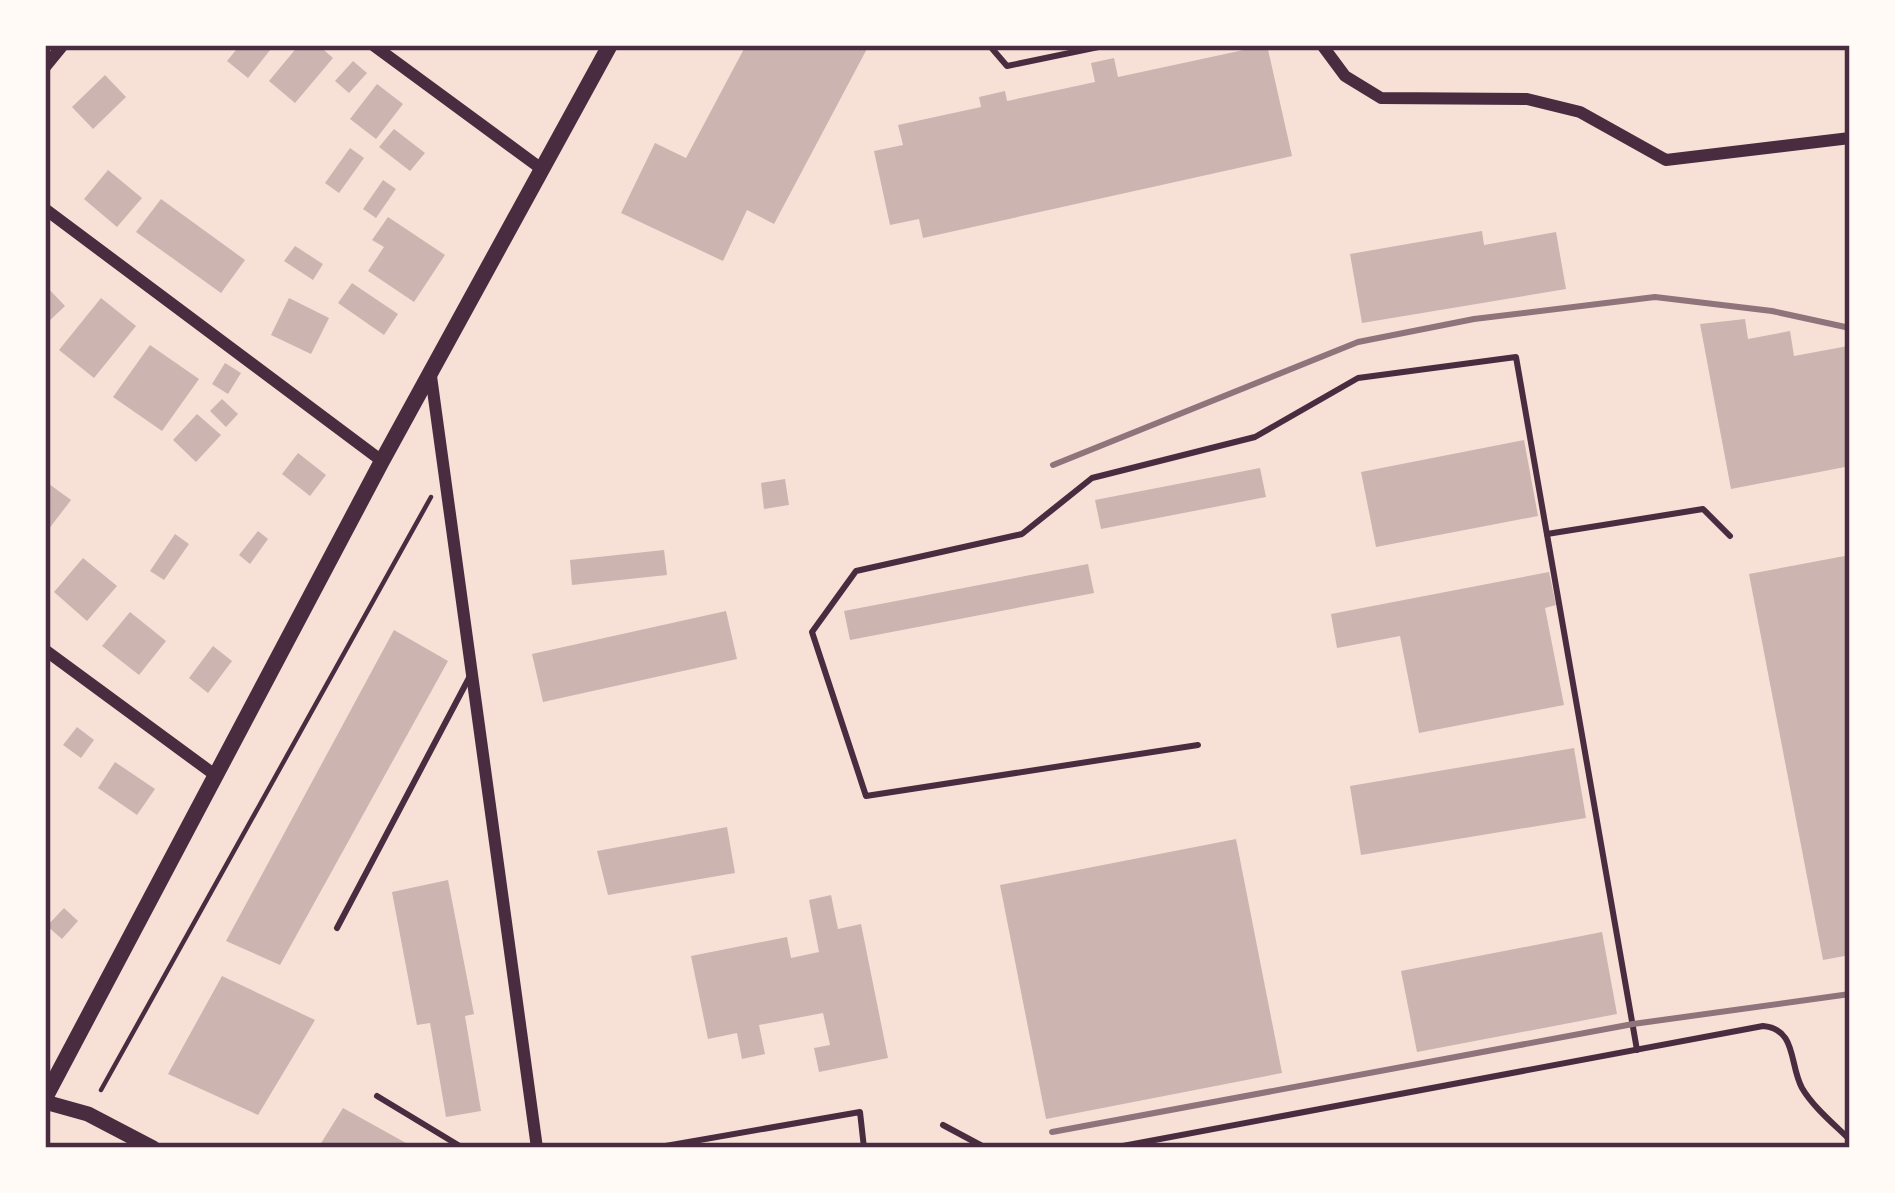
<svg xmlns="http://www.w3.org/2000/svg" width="1895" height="1193" viewBox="0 0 1895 1193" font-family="'Sofia Sans Condensed',sans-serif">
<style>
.building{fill:#ccb4b1}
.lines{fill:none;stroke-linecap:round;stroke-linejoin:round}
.path{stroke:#4a2c40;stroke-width:4.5}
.service{stroke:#4a2c40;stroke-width:6}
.minor{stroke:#4a2c40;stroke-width:12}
.tertiary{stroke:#4a2c40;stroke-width:15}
.secondary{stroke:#4a2c40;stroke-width:16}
.rail{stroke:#8f747c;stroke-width:6}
.neatline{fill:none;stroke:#4a2c40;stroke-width:4.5}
</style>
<rect width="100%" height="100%" fill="#f7e1d7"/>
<g class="building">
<path d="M240 45H274L248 78 227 61Z"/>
<path d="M299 45H318L333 58 295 103 269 81Z"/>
<path d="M746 45H869L774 224 747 210 723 261 621 213 655 143 686 158Z"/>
<path d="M1267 45 1292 156 923 238 919 219 890 225 874 151 903 145 898 125 981 107 979 97 1005 91 1007 101 1095 82 1091 63 1114 58 1118 77Z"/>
<path d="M353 61 367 73 349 93 335 81Z"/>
<path d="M105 75 126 97 93 129 72 107Z"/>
<path d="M377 84 403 104 376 139 350 119Z"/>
<path d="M394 129 425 153 410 171 379 147Z"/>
<path d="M350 148 364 158 339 193 325 183Z"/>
<path d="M108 170 142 198 117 227 84 199Z"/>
<path d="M383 180 396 189 376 218 363 209Z"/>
<path d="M161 199 245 260 221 293 136 232Z"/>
<path d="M388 217 445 255 414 302 368 271 384 247 372 240Z"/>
<path d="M1482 231 1484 245 1556 232 1566 289 1362 323 1350 254Z"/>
<path d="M295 246 323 264 313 280 284 261Z"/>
<path d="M352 283 398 314 384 335 338 303Z"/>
<path d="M45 285 65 306 45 325Z"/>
<path d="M101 298 136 326 94 378 59 350Z"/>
<path d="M289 298 329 318 311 354 271 335Z"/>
<path d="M1745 319 1748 339 1790 331 1794 356 1848 346 1850 466 1731 489 1700 324Z"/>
<path d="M150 345 199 379 162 431 113 397Z"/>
<path d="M225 363 241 373 228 394 212 384Z"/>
<path d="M222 399 238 414 226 427 210 411Z"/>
<path d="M197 414 221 435 196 462 173 440Z"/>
<path d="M1524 440 1538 516 1376 547 1361 472Z"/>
<path d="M298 453 326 475 310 496 282 474Z"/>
<path d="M1260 468 1266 497 1101 529 1095 500Z"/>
<path d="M785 479 789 505 764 509 761 483Z"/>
<path d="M49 484 71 500 45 534V490Z"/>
<path d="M258 531 268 539 250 564 239 555Z"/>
<path d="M175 534 189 544 164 580 150 571Z"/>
<path d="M664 550 667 575 572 585 570 560Z"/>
<path d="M1850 555V955L1823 960 1749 574Z"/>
<path d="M83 558 117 586 87 621 54 592Z"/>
<path d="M1088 564 1094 593 850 640 844 611Z"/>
<path d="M1549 572 1556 605 1545 608 1564 705 1419 733 1400 636 1337 648 1331 614Z"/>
<path d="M726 611 737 659 543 702 532 654Z"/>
<path d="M130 612 166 641 139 675 102 646Z"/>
<path d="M394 630 448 661 280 965 226 941Z"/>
<path d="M213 646 232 661 208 693 189 678Z"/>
<path d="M77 727 94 740 81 758 63 745Z"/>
<path d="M1574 748 1586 818 1361 855 1350 786Z"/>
<path d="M115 762 155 789 137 815 98 788Z"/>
<path d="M727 827 735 873 608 895 597 851Z"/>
<path d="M1236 839 1282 1073 1046 1119 1000 885Z"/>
<path d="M448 880 474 1014 465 1016 481 1111 446 1117 430 1023 417 1025 392 892Z"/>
<path d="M831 895 838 929 861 924 888 1058 819 1072 814 1048 830 1045 823 1013 759 1025 765 1054 742 1059 737 1033 708 1039 691 956 787 937 791 958 819 952 809 900Z"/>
<path d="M64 908 78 921 62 939 47 926Z"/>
<path d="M1602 932 1617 1014 1417 1052 1401 971Z"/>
<path d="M222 976 315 1020 258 1115 168 1074Z"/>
<path d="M343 1108 415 1148H318Z"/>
</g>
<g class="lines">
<path class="path" d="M101 1090 431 497"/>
<g class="service">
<path d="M989 45 1007 66 1108 45"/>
<path d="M1547 534 1703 509 1730 536"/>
<path d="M1198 745 866 796 812 632 856 571 1022 534 1092 478 1255 437 1358 378 1516 357 1637 1050"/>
<path d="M337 928 470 676"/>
<path d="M377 1096 463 1148"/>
<path d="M943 1125 986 1148"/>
<path d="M654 1148 860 1112 864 1148"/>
<path d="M1112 1148 1763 1026C1797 1029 1789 1064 1802 1088 1813 1107 1835 1125 1850 1140"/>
</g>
<g class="minor">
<path d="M373 45 543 170"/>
<path d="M1322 45 1345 76 1381 98 1527 99 1580 112 1666 160 1850 138"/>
<path d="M45 67 63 45"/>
<path d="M45 209 382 461"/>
<path d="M431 376 537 1148"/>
<path d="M45 650 215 775"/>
</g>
<path class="tertiary" d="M45 1102 88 1114 153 1148"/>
<path class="secondary" d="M45 1098 382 461 610 45"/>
<g class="rail">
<path d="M1053 465 1358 342 1474 319 1655 297 1772 311 1850 328"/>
<path d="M1052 1132 1633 1024 1850 994"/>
</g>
</g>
<rect width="1895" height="1193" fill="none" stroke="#fffaf5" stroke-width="96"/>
<rect x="48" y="48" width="1799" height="1097" class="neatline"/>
</svg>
